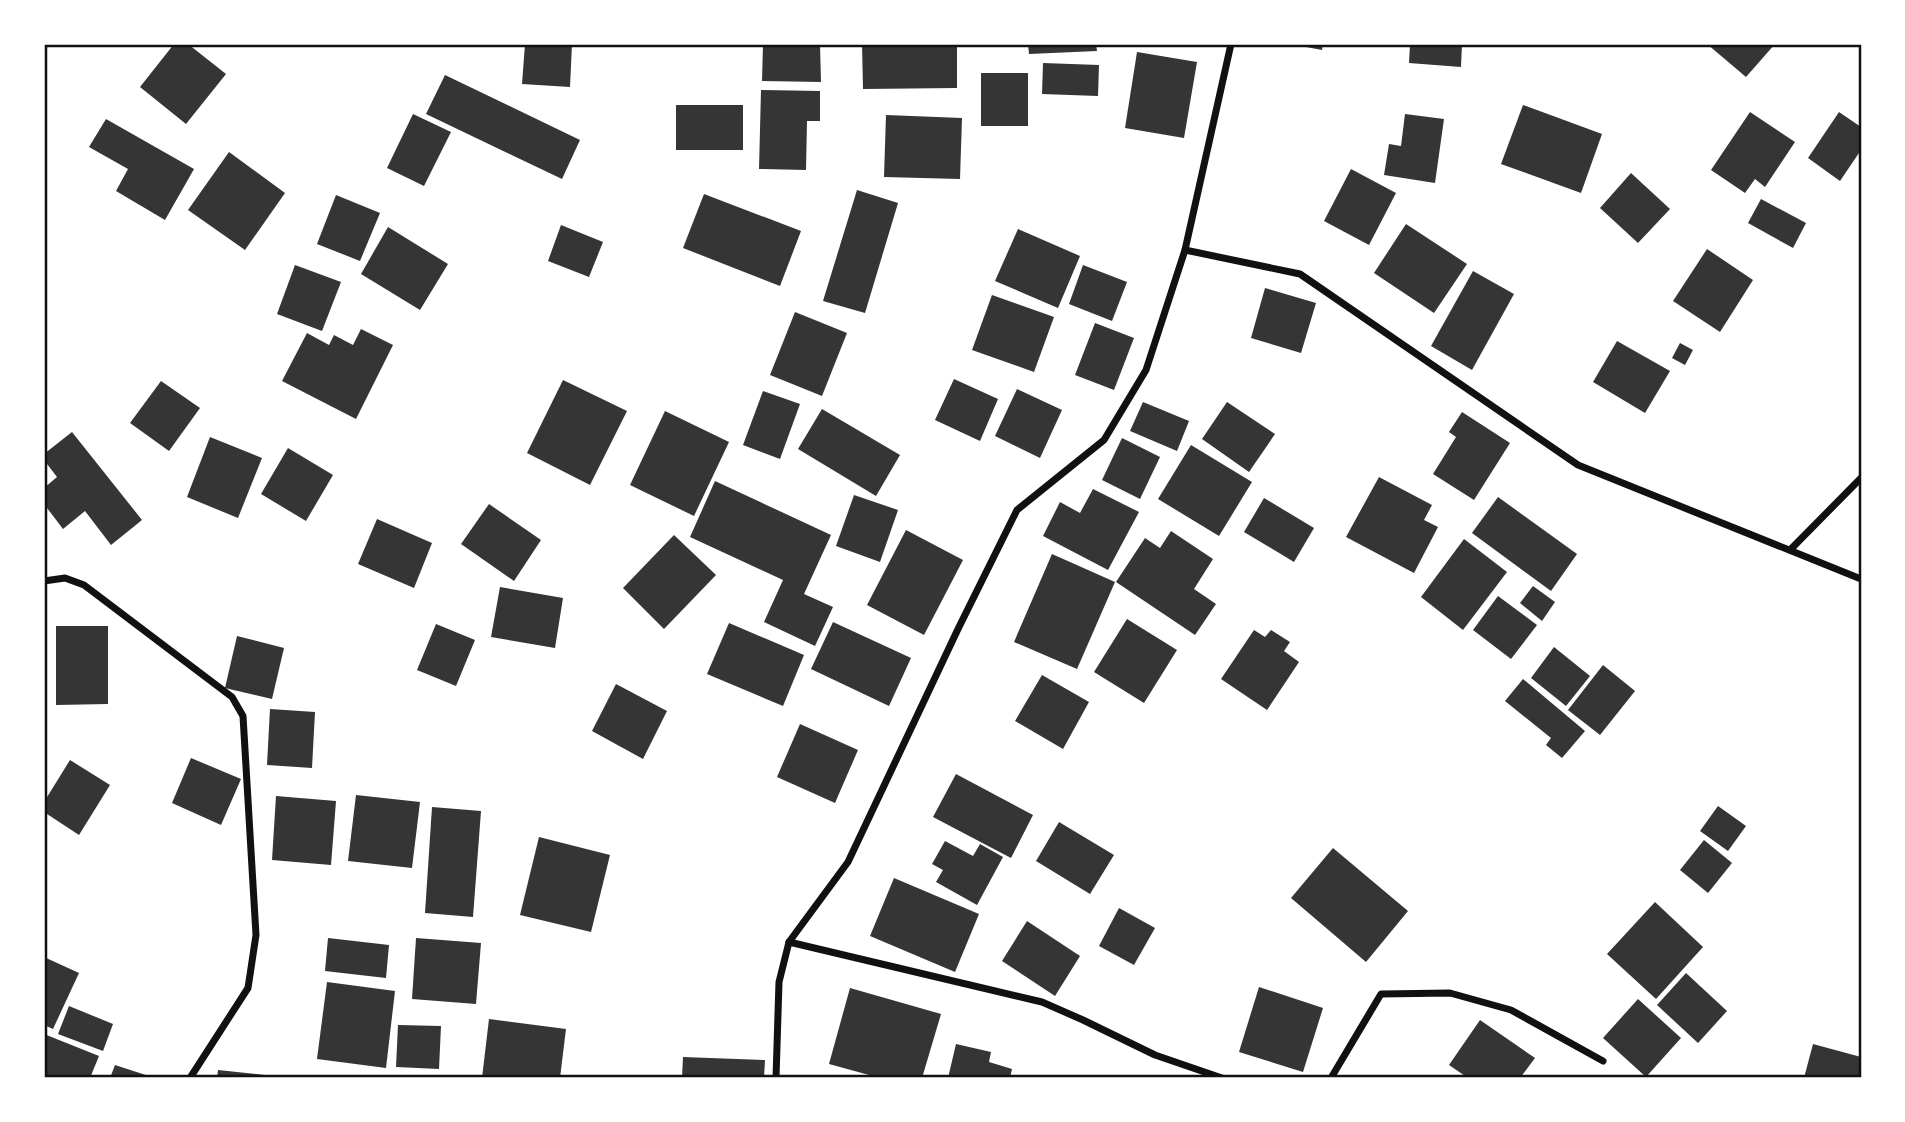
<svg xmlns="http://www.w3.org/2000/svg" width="1905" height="1122" viewBox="0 0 1905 1122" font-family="Ubuntu,sans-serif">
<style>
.building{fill:#353535}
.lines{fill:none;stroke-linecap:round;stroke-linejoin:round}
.minor{stroke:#111;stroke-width:7}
.neatline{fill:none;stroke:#111;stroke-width:2.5}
</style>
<rect width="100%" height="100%" fill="#fff"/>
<g class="building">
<path d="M174 44H188L226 74 186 124 140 87Z"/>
<path d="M525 44H572L570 87 522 84Z"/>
<path d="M763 44H820L821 82 762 81Z"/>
<path d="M862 44H957V88L863 89Z"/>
<path d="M1028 44H1096L1097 51 1029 54Z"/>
<path d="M1290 44H1323L1322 50Z"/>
<path d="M1410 44H1462L1461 67 1409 63Z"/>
<path d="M1707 44H1775L1746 77Z"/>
<path d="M1137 52 1197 62 1184 138 1125 128Z"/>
<path d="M1043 63 1099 65 1098 96 1042 94Z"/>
<rect x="981" y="73" width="47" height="53"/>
<path d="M445 75 580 140 562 179 426 114Z"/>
<path d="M761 90 820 91V121H807L806 170 759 169Z"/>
<rect x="676" y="105" width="67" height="45"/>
<path d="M1523 105 1602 134 1581 193 1501 164Z"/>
<path d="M1750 112 1795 142 1765 187 1755 179 1745 193 1711 170Z"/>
<path d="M1839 112 1861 127V150L1840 181 1808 158Z"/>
<path d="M413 114 451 132 424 186 387 168Z"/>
<path d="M1405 114 1444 119 1435 183 1384 175 1389 144 1401 146Z"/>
<path d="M886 115 962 118 960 179 884 177Z"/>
<path d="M106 119 194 169 165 220 116 191 128 169 89 147Z"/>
<path d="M229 152 285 193 245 250 188 210Z"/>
<path d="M1351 169 1396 193 1369 245 1324 221Z"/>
<path d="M1631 173 1670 209 1638 243 1600 208Z"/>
<path d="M857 190 898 203 865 313 823 301Z"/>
<path d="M704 194 801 231 780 286 683 248Z"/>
<path d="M336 195 380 213 360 261 317 244Z"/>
<path d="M1761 199 1806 223 1793 248 1748 223Z"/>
<path d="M1406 224 1467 264 1434 313 1374 273Z"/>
<path d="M561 225 603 242 589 277 548 261Z"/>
<path d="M388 227 448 264 420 310 361 274Z"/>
<path d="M1018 229 1080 256 1058 308 995 281Z"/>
<path d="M1707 249 1753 280 1720 332 1673 301Z"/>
<path d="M295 265 341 282 322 331 277 314Z"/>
<path d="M1083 265 1127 282 1112 321 1069 304Z"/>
<path d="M1473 271 1514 294 1472 370 1431 346Z"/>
<path d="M1265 288 1316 303 1301 353 1251 338Z"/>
<path d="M992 295 1054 317 1034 372 972 350Z"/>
<path d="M795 312 847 333 822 396 770 375Z"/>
<path d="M1095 323 1134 338 1114 390 1075 375Z"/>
<path d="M361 329 393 345 356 419 282 381 307 333 329 345 334 335 353 345Z"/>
<path d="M1617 341 1670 371 1645 413 1593 382Z"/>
<path d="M1680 343 1693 350 1685 365 1672 358Z"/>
<path d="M954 379 998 399 980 441 935 420Z"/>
<path d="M563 380 627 411 590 485 527 453Z"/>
<path d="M161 381 200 408 169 451 130 423Z"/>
<path d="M1017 389 1062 410 1040 458 995 436Z"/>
<path d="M763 391 800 404 780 459 743 445Z"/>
<path d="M1143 402 1189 421 1177 451 1130 431Z"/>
<path d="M1227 402 1275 434 1249 472 1202 439Z"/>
<path d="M822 409 900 455 876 496 798 449Z"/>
<path d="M665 411 729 442 694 516 630 485Z"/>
<path d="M1462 412 1510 443 1474 500 1433 474 1456 437 1449 432Z"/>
<path d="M72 432 142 520 111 545 85 511 63 529 44 504V488L57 477 44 460V454Z"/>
<path d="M210 437 262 458 238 518 187 497Z"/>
<path d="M1122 438 1160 457 1140 499 1102 480Z"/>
<path d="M1191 445 1252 482 1219 536 1158 499Z"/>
<path d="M288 448 333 475 306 521 261 494Z"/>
<path d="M1379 477 1432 505 1424 520 1438 527 1414 573 1346 537Z"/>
<path d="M715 481 831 535 804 594 833 607 815 646 764 622 783 580 690 537Z"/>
<path d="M1093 489 1139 512 1108 570 1043 536 1060 502 1080 513Z"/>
<path d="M854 495 898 510 880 562 836 546Z"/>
<path d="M1498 497 1577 554 1551 591 1472 533Z"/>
<path d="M1264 498 1314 528 1294 562 1244 532Z"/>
<path d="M489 504 541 540 514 581 461 544Z"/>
<path d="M377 519 432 543 414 588 358 564Z"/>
<path d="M906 530 963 560 924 635 867 605Z"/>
<path d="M1171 531 1213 559 1194 589 1216 604 1195 635 1116 582 1145 538 1160 548Z"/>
<path d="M674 535 716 575 664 629 623 588Z"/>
<path d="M1464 539 1507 572 1463 630 1421 597Z"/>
<path d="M1052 554 1115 582 1077 669 1014 642Z"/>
<path d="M1533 586 1555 602 1542 621 1520 603Z"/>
<path d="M500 587 563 598 555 648 491 637Z"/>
<path d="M1498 596 1537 625 1511 659 1473 630Z"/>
<path d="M1127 619 1177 650 1144 703 1094 672Z"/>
<path d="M833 622 911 658 889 706 811 669Z"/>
<path d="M729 623 804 655 783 706 707 674Z"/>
<path d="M436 624 475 640 456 686 417 670Z"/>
<path d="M56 626H108V704L56 705Z"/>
<path d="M1254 630 1265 637 1271 630 1290 642 1284 651 1299 662 1267 710 1221 679Z"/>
<path d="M237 636 284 648 272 699 225 688Z"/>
<path d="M1554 647 1590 676 1566 706 1531 678Z"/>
<path d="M1603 665 1635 691 1600 735 1568 710Z"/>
<path d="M1042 675 1089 702 1063 749 1015 721Z"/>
<path d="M1523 679 1585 731 1562 758 1546 745 1551 738 1505 701Z"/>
<path d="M616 684 667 711 643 759 592 731Z"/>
<path d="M270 709 315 712 312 768 267 765Z"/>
<path d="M800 724 858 750 835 803 777 777Z"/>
<path d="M191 758 241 779 221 825 172 803Z"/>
<path d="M70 760 110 785 79 835 44 812V802Z"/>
<path d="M956 774 1033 815 1011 858 933 817Z"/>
<path d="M356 795 420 802 412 868 348 861Z"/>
<path d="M276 796 336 801 331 865 272 860Z"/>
<path d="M1718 806 1746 826 1728 851 1700 831Z"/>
<path d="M432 807 481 811 473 917 425 913Z"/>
<path d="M1059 822 1114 855 1090 894 1036 861Z"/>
<path d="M539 837 610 855 591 932 520 915Z"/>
<path d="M1704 840 1732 863 1708 893 1680 870Z"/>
<path d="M945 841 973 856 980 844 1003 857 977 905 936 882 943 870 932 864Z"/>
<path d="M1333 848 1408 911 1366 962 1291 898Z"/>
<path d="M894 878 979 914 955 972 870 936Z"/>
<path d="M1655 902 1703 947 1656 999 1607 954Z"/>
<path d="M1119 908 1155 928 1134 965 1099 946Z"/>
<path d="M1027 921 1080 956 1055 996 1002 961Z"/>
<path d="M328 938 389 945 386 978 325 971Z"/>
<path d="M416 938 481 943 476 1004 412 999Z"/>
<path d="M44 957 79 973 53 1029 44 1025Z"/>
<path d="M1686 973 1727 1011 1698 1043 1657 1005Z"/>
<path d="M327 982 395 991 386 1068 317 1059Z"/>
<path d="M1259 987 1323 1008 1303 1072 1239 1052Z"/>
<path d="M850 988 941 1014 922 1078H880L829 1064Z"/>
<path d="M1638 999 1681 1038 1646 1077 1603 1038Z"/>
<path d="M69 1006 113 1024 103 1051 58 1034Z"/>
<path d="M489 1019 566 1029 560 1078H482Z"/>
<path d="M1480 1020 1535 1058 1520 1078H1468L1449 1065Z"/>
<path d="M398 1025 441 1026 439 1069 396 1067Z"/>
<path d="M44 1034 99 1056 90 1078H44Z"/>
<path d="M956 1044 991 1052 989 1062 1012 1069 1010 1078H948Z"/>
<path d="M1813 1044 1861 1057V1078H1804Z"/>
<path d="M683 1057 765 1060 764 1078H682Z"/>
<path d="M115 1065 155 1078H110Z"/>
<path d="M218 1070 274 1076V1078H217Z"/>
</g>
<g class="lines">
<g class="minor">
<path d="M1185 250 1300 274 1578 465 1861 579"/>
<path d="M1790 550 1861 478"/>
<path d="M44 581 65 578 84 585 232 697 243 716 256 935 248 988 190 1078"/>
<path d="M789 942 1042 1002 1083 1020 1155 1055 1222 1078"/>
<path d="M776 1078 779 982 789 942 848 862 958 629 1017 510 1104 440 1146 370 1185 250 1231 44"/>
<path d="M1331 1078 1381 994 1450 993 1511 1010 1603 1061"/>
</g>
</g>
<rect width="1905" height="1122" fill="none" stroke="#ffffff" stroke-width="91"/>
<rect x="46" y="46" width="1814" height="1030" class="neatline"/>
</svg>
